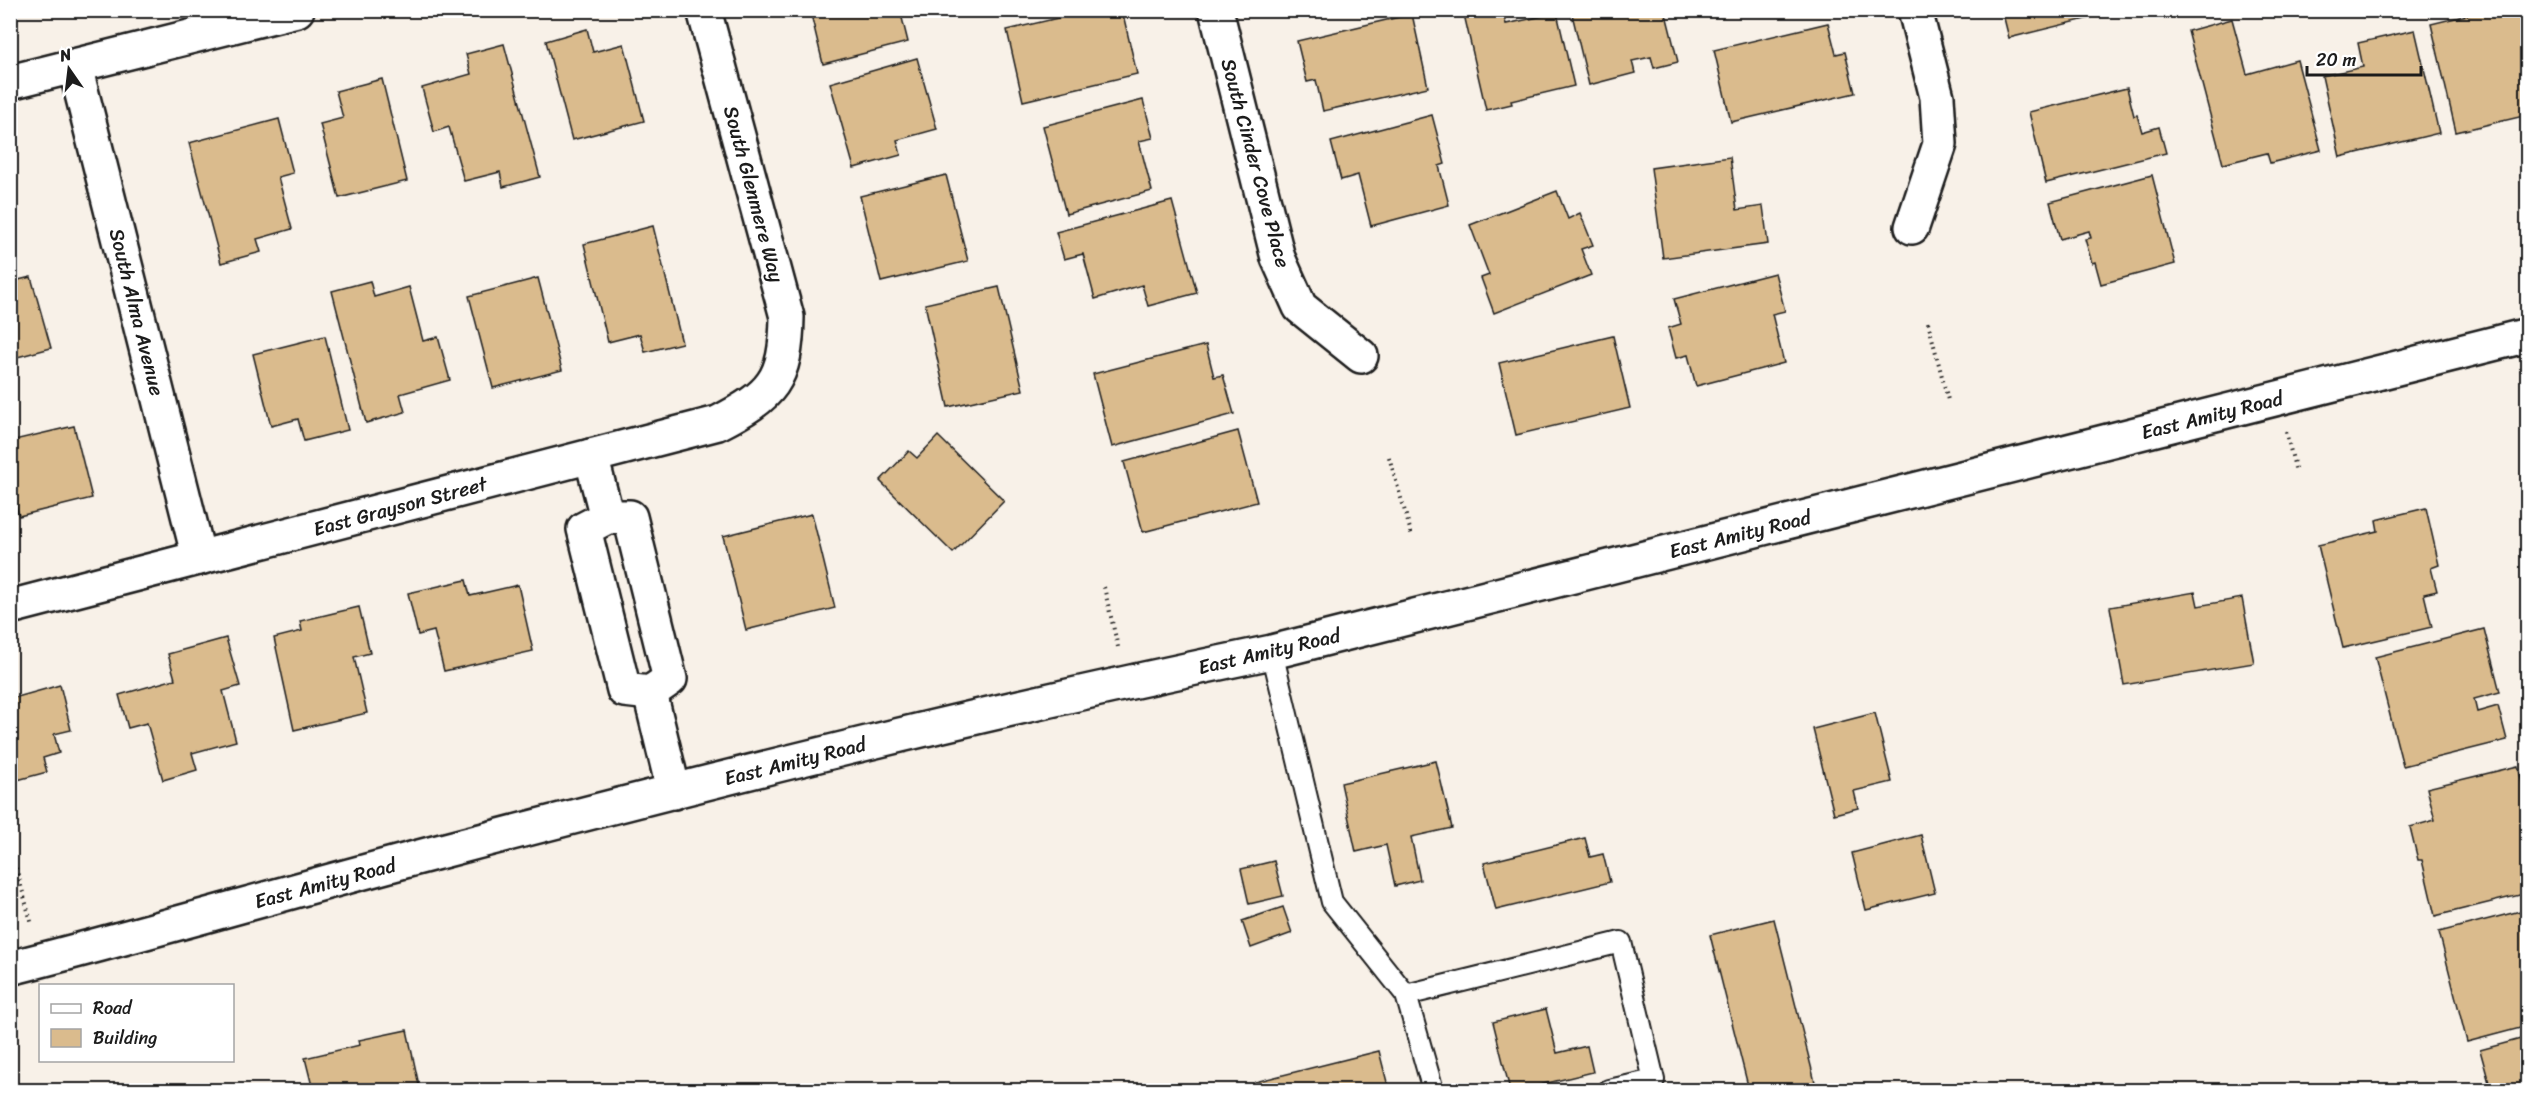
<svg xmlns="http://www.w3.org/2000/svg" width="2538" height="1101" viewBox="0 0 2538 1101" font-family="Sriracha,sans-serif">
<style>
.building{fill:#dabb8d;stroke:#1c1c1c;stroke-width:1.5}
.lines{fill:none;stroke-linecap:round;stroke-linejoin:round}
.service-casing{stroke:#1c1c1c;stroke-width:24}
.minor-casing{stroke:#1c1c1c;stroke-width:38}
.secondary-casing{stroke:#1c1c1c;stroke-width:38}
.path{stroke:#1c1c1c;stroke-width:4;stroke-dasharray:1.5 4.5;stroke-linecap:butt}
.service{stroke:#fff;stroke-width:20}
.minor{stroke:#fff;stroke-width:33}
.secondary{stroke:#fff;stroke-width:33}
.labels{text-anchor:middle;stroke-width:4.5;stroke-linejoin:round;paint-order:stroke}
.street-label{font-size:20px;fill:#1c1c1c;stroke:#fff}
</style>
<rect width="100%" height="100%" fill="#f8f1e8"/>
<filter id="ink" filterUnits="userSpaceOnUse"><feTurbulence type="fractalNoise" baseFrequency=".0167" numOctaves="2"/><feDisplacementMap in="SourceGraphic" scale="12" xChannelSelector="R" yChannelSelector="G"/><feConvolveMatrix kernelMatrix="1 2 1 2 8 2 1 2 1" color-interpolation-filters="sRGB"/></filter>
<g filter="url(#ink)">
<g class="building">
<path d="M810 10H900L908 42 823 64Z"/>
<path d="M1070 10H1122L1137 74 1023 101 1007 30 1071 15Z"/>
<path d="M1463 10H1502L1506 24 1557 13 1574 86 1511 101 1512 104 1486 110Z"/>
<path d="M1571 10H1665L1678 62 1654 68 1651 57 1632 61 1635 73 1589 85Z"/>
<path d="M2002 10H2101L2102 15 2009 38Z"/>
<path d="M2488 10H2528V115L2456 132 2431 24Z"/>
<path d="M1412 14 1428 87 1323 111 1316 80 1307 82 1297 41Z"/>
<path d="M2232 19 2247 74 2297 60 2321 150 2270 163 2267 153 2223 164 2188 31Z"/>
<path d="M1828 23 1836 54 1845 52 1855 93 1731 122 1714 50Z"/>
<path d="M587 29 593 52 624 44 644 121 572 140 546 41Z"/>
<path d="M2415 30 2439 133 2340 157 2322 76 2363 67 2358 43Z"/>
<path d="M504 44 540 177 503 187 500 172 464 181 449 127 434 132 422 88 471 74 466 54Z"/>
<path d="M917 58 937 129 897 140 901 155 854 168 830 83Z"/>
<path d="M382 79 407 181 339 198 320 124 343 118 336 91Z"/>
<path d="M2127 88 2134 116 2137 115 2142 132 2159 127 2166 153 2046 183 2029 112Z"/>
<path d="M1143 100 1153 138 1139 141 1152 191 1066 214 1043 126Z"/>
<path d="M1432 115 1445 164 1439 166 1449 205 1371 226 1358 175 1341 180 1331 142Z"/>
<path d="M279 119 293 173 278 177 292 229 257 239 261 252 221 263 189 143Z"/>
<path d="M1730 157 1737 210 1763 206 1768 244 1663 258 1651 168Z"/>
<path d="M946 175 968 261 881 282 860 196Z"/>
<path d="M2152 175 2175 264 2101 284 2095 262 2092 263 2085 239 2091 238 2089 231 2060 239 2050 202Z"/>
<path d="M10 187 18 216 10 218Z"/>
<path d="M1557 191 1568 219 1580 213 1593 245 1581 249 1591 275 1494 313 1481 278 1489 275 1470 225Z"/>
<path d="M1172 201 1197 293 1148 306 1142 285 1095 299 1083 254 1064 259 1056 232Z"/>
<path d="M653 226 682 343 645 352 640 334 608 342 584 244Z"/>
<path d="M1775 273 1785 311 1772 314 1784 363 1696 386 1688 355 1676 358 1668 328 1681 324 1674 299Z"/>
<path d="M31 277 51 348 10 359V282Z"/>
<path d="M538 278 562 370 493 388 469 296Z"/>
<path d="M370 281 374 297 409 287 423 341 438 337 450 380 400 394 405 412 366 423 332 291Z"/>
<path d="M999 287 1023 390 948 407 925 304Z"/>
<path d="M325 336 348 430 304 441 298 419 271 426 253 354Z"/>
<path d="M1613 336 1630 408 1516 435 1499 363Z"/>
<path d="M1206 345 1214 377 1223 375 1234 414 1112 447 1093 374Z"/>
<path d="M74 426 92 498 19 516 10 483V441Z"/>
<path d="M1238 431 1257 502 1143 532 1124 462Z"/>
<path d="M938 436 1004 501 953 553 880 481 909 451 917 458Z"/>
<path d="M2426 508 2439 565 2431 568 2437 591 2424 594 2432 627 2343 648 2318 545 2378 531 2376 520Z"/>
<path d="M812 514 835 608 746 630 723 536Z"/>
<path d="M466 580 470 596 518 585 533 651 444 671 434 631 418 635 408 593Z"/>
<path d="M2195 592 2198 606 2242 598 2254 663 2124 685 2110 607Z"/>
<path d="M359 607 370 653 354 657 367 713 294 730 274 638 302 631 300 621Z"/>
<path d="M2484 629 2500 692 2474 699 2477 712 2498 706 2507 740 2403 766 2375 657Z"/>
<path d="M226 638 240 686 223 691 236 741 192 753 197 770 163 780 147 723 128 728 119 695 175 679 168 654Z"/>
<path d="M60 685 71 730 54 734 59 753 43 758 47 772 10 782V699Z"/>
<path d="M1875 713 1892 782 1854 791 1858 808 1834 814 1813 729Z"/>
<path d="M1436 761 1452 828 1411 837 1420 880 1395 886 1386 845 1356 852 1341 783Z"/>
<path d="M2518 766 2528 806V893L2435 916 2422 860H2418L2410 827 2435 820 2427 788Z"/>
<path d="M1921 835 1935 893 1866 910 1852 853Z"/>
<path d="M1585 838 1590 857 1603 854 1610 882 1496 910 1484 863Z"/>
<path d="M1274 861 1283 896 1249 904 1241 869Z"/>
<path d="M1283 907 1292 933 1251 948 1242 921Z"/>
<path d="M2528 909V1026L2467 1042 2439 932Z"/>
<path d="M1774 919 1817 1090H1749L1710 935Z"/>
<path d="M1546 1009 1557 1053 1587 1046 1593 1072 1519 1090H1510L1493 1022Z"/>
<path d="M407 1030 420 1090H313L305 1058 360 1045 359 1040Z"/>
<path d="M2528 1037V1090H2491L2480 1050Z"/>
<path d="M1379 1051 1389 1090H1257L1255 1082Z"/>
</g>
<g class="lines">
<g class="service-casing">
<g id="service">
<path d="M1272 652 1332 902 1406 995 1433 1090"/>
<path d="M1406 995 1621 942 1654 1080 1609 1090"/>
</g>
</g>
<g class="minor-casing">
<g id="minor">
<path d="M1216 10 1278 258 1300 307 1361 356"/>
<path d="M75 66 199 558"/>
<path d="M10 82 297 10"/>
<path d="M1912 227 1940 144 1937 97 1915 10"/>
<path d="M591 456 607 517"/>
<path d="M607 517H630L670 679 650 693 624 690 584 529Z"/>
<path d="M10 607 718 423C772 395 786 381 787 317L704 10"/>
<path d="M650 693 674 792"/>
</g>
</g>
<g class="secondary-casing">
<path id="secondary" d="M10 968C156 931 300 888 446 850 720 778 994 709 1272 652L2528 335"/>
</g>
<g class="path">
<path d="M1928 322 1948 400"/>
<path d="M2286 432 2296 472"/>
<path d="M1389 457 1412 536"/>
<path d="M1104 587 1118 647"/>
<path d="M16 868 32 925"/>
</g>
<use href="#service" class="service"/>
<use href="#minor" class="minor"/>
<use href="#secondary" class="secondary"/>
</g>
</g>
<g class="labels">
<g class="street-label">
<text transform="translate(1256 163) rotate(75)" y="7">South Cinder Cove Place</text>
<text transform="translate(754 194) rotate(75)" y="7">South Glenmere Way</text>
<text transform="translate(137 312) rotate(76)" y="7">South Alma Avenue</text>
<text transform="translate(2212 415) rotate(-14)" y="7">East Amity Road</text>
<text transform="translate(400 506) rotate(-15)" y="7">East Grayson Street</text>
<text transform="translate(1740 534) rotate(-14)" y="7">East Amity Road</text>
<text transform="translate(1269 651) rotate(-13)" y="7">East Amity Road</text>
<text transform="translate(795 761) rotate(-14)" y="7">East Amity Road</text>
<text transform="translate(325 883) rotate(-15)" y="7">East Amity Road</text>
</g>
</g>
<rect width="2538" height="1101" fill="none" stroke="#fff" stroke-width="36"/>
<rect x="18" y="18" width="2502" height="1065" fill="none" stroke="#1c1c1c" stroke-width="2" filter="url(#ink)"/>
<rect x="39" y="984" width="195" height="78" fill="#ffffff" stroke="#a4a4a4" stroke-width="1.5"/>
<rect x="51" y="1004" width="30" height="9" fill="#ffffff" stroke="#a4a4a4" stroke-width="1.5"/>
<text x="93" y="1014" font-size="18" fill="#1c1c1c">Road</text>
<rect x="51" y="1029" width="30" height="18" fill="#dabb8d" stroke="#a4a4a4" stroke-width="1.5"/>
<text x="93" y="1044" font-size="18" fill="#1c1c1c">Building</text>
<g transform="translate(69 69) rotate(346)" stroke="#ffffff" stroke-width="4.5" paint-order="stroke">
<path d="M0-4.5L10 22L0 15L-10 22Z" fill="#1c1c1c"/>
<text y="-9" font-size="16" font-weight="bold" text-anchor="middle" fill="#1c1c1c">N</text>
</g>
<path d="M2307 66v9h114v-9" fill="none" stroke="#1c1c1c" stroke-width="3"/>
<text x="2316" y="66" font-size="18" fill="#1c1c1c" stroke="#ffffff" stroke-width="4.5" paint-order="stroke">20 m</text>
</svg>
